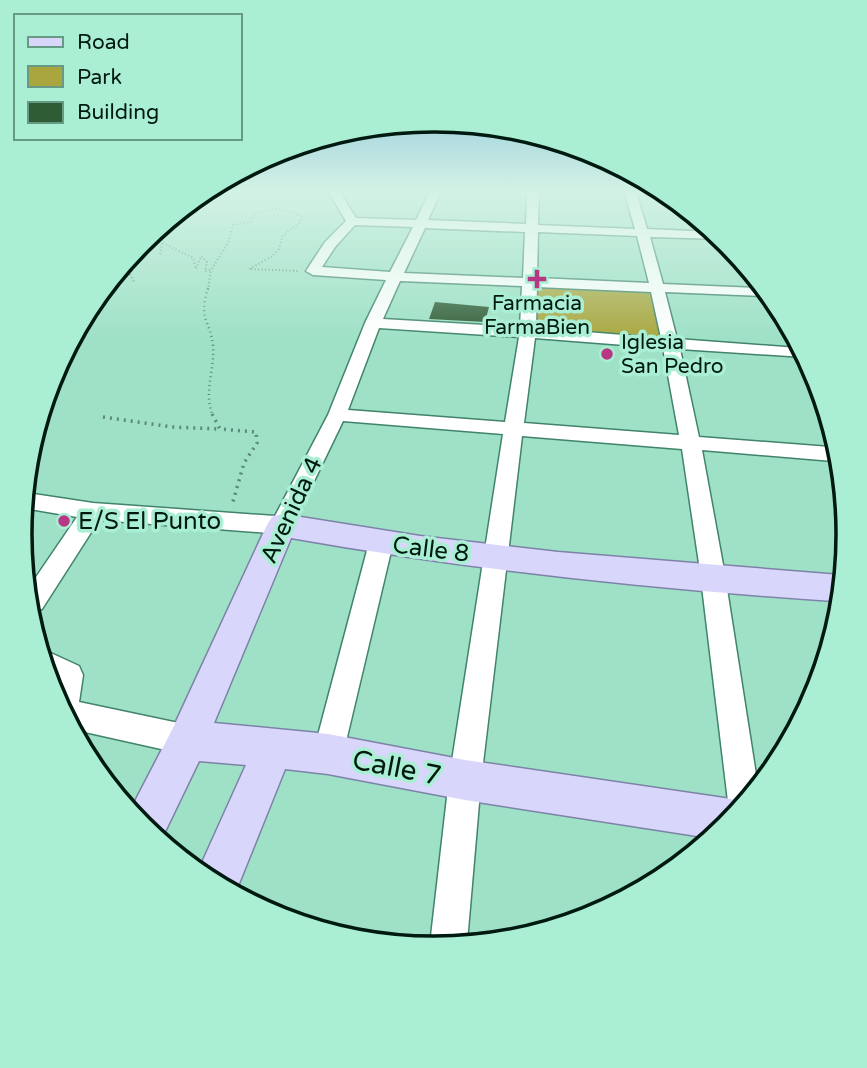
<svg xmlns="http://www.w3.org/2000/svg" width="867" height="1068" viewBox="0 0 867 1068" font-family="'Varela Round',sans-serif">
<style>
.green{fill:#a9a63e}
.building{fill:#2f5b35}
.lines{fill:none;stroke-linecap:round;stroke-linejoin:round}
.minor-casing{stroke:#41836b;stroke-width:3}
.major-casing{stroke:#7c83a7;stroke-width:3}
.path-far2{stroke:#5a8b78;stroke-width:2;stroke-dasharray:1 2.5;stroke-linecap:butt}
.path-far1{stroke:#5a8b78;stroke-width:2.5;stroke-dasharray:1 3.5;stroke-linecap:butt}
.path{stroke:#5a8b78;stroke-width:3.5;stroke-dasharray:2 5;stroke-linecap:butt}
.minor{fill:#fff;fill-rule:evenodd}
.major{fill:#d9d6fb;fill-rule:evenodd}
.poi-dot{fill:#b73784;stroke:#aaefd3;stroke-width:2.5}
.labels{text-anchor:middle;stroke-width:7;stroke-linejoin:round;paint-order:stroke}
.far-poi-label{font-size:21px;fill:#001a11;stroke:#aaefd3}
.street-label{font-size:24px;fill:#001a11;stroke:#aaefd3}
.poi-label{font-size:24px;fill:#001a11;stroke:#aaefd3;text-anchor:start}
.near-street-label{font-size:28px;fill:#001a11;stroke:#aaefd3}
.rim{fill:none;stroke:#001a11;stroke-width:3.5}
</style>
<rect width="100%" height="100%" fill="#9ee1c6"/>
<path class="green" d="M531 281 657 288 672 345 528 332Z"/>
<path class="building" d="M435 302 489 307 485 322 429 319Z"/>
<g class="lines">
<g class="minor-casing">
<g id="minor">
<path d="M328 191H339L356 218 416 220 430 191H441L428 220 526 224 527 191H539L538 225 635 229 624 191H652L657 194 637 195 647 229 713 232 723 239 650 237 663 284 757 288 763 296 665 292 677 339 798 348 804 357 680 349 699 437 830 447 833 461 702 450 724 570 757 781 735 813 728 801 700 570 682 449 522 436 481 780 467 942 433 948 430 945 449 780 503 434 343 421 290 531 282 534 99 520 42 609 35 611 30 586 77 517 24 508 27 493 93 503 275 516 328 415 365 323 386 280 313 275 306 271 325 242 346 221ZM355 225 413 227 390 272 322 267 335 247ZM425 228 525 232 523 278 404 273ZM538 232 637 236 649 283 537 278ZM400 281 522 286 520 327 383 319ZM537 287 651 292 661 338 536 328ZM379 328 519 337 505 422 348 410ZM535 338 663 348 679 435 524 423Z"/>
<path d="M381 534 389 537 393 543 343 754 339 765 328 769 317 765 313 754 369 543 373 537Z"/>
<path d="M42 649 79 666 83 675 79 702 188 725 199 729 203 740 199 751 188 755 76 730 52 694 54 681 48 678Z"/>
</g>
</g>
<g class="major-casing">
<path id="major" d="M282 514 420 536 558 552 840 575 834 601C652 589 471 570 291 538L214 723 328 734 465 760 731 799 742 803 726 827 710 838 465 800 328 774 285 769 236 891 200 867 246 765 199 761 161 840 140 827 130 811 174 726 267 525 272 517Z"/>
</g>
<g class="path-far2">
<path d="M150 234 158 233 163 236 160 257"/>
<path d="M163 243 193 258 196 269 201 256 207 262 205 271 211 270 228 243 233 225 250 222 256 212 280 209 302 216 300 223 283 235 279 249 271 257 249 269 299 271"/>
<path d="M125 265 134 282"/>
<path d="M208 290 211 270"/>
</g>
<g class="path-far1">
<path d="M208 288C198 322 210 318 213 346 215 371 203 391 213 416"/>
<path d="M65 354 72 357 80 342 77 336"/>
</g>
<g class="path">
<path d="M212 414 220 429 256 432 257 443 244 463 232 505"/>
<path d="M103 417 172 427 219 429"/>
</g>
<use href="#minor" class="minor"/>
<use href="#major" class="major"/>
</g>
<linearGradient id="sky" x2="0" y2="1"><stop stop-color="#5da4d2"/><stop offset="0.56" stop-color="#d3f2e5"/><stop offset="1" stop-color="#d3f2e5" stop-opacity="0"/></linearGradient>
<rect width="867" height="341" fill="url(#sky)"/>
<g class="poi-dot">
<path d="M533.5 268.5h7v7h7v7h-7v7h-7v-7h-7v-7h7z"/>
<circle cx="607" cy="354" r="7"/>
<circle cx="64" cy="521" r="7"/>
</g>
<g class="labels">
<g class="far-poi-label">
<text x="537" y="310">Farmacia<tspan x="537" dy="24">FarmaBien</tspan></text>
<text x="621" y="349" text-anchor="start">Iglesia<tspan x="621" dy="24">San Pedro</tspan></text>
</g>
<g class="street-label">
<text transform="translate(291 510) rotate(-65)" y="8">Avenida 4</text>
<text transform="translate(431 549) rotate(7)" y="8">Calle 8</text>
</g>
<g class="poi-label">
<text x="78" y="529">E/S El Punto</text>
</g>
<g class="near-street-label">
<text transform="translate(397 767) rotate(11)" y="10">Calle 7</text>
</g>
</g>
<path d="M0 0H867V1068H0ZM32 534a402 402 0 1 1 804 0a402 402 0 1 1-804 0Z" fill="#aaefd3" fill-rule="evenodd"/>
<path class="rim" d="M32 534a402 402 0 1 1 804 0a402 402 0 1 1-804 0Z"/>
<rect x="14" y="14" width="228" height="126" fill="#aaefd3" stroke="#669a85" stroke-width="2"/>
<rect x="28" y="37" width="35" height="10" fill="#d9d6fb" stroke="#669a85" stroke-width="2"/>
<text x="77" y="49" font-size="21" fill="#001a11">Road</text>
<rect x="28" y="66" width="35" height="21" fill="#a9a63e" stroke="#669a85" stroke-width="2"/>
<text x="77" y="84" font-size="21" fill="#001a11">Park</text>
<rect x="28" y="102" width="35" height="21" fill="#2f5b35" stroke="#669a85" stroke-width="2"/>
<text x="77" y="119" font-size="21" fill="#001a11">Building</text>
</svg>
